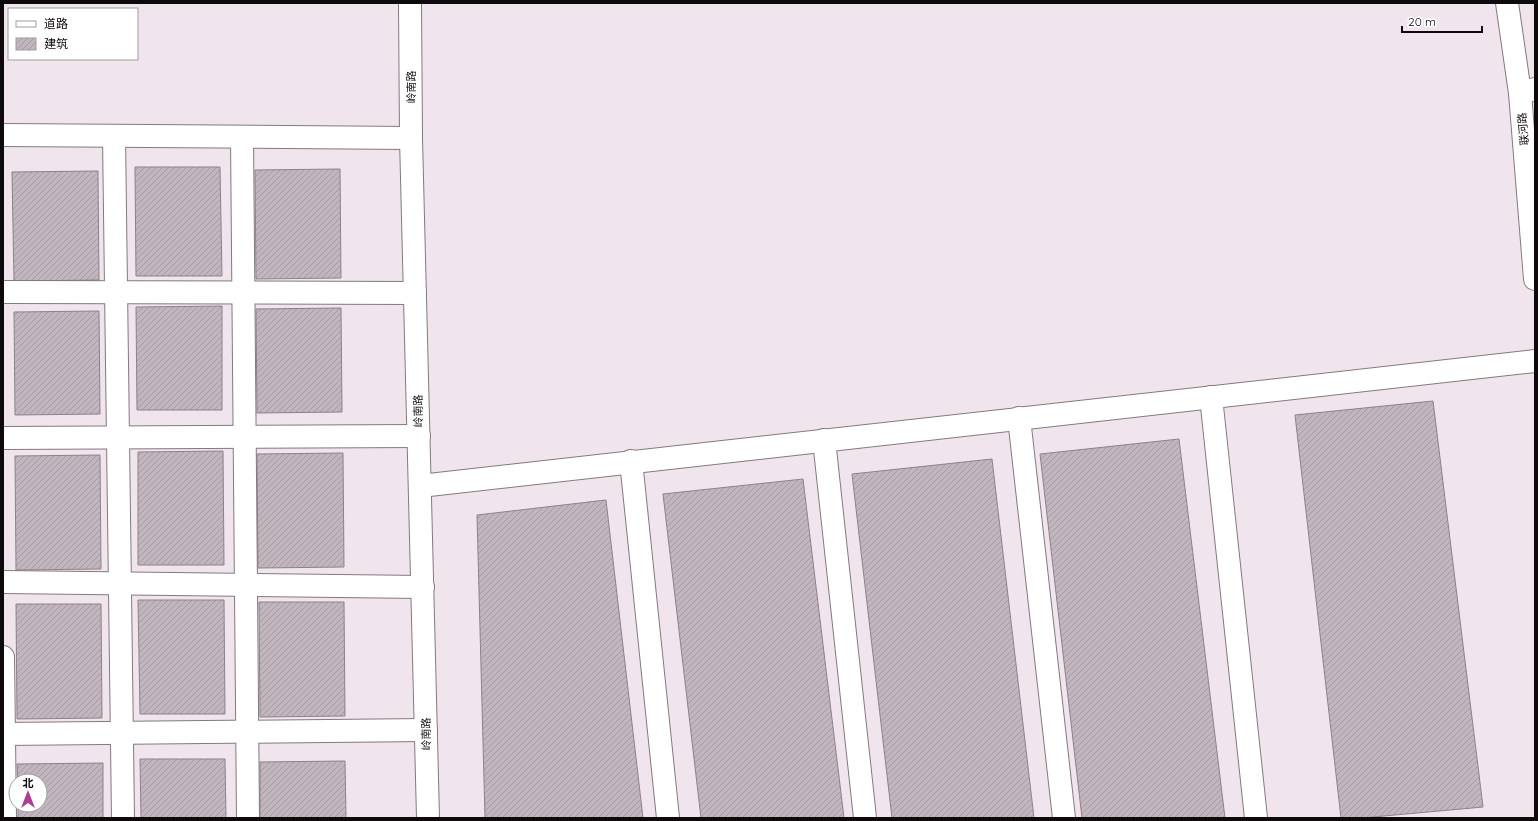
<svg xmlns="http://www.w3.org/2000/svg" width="1538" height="821" viewBox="0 0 1538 821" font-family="Quicksand,'Noto Sans SC',sans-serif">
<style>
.building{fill:url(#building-hatch);stroke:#8c8288}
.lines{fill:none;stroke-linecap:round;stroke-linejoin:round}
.minor-casing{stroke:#83797f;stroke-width:24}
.major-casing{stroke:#83797f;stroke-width:24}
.minor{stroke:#fff;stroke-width:22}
.major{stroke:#fff;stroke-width:22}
.labels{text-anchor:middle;stroke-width:4;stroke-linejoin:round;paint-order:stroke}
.street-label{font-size:11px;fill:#0e0a0c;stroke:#fff}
</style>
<defs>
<pattern id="building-hatch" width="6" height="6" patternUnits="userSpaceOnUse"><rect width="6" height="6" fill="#c1b6bd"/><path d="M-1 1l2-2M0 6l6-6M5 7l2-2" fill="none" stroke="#a59ba1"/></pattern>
</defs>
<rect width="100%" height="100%" fill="#f1e5ed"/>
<g class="building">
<path d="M135 167H220L222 276H136Z"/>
<path d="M340 169 341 278 256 279 255 170Z"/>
<path d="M98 171 99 280 14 281 12 172Z"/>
<path d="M222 306V410H137L136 307Z"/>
<path d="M341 308 342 412 257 413 256 309Z"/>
<path d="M99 311 100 414 15 415 14 312Z"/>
<path d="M1433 401 1483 807 1362 818H1341L1295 415Z"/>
<path d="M1179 439 1225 818H1082L1040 454Z"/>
<path d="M223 451 224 565H138V452Z"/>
<path d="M343 453 344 567 258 568 257 454Z"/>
<path d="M100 455 101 569 16 570 15 456Z"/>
<path d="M992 459 1034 818H892L852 474Z"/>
<path d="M803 479 844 818H701L663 494Z"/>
<path d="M606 500 643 818H485L477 515Z"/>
<path d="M138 600H224L225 714H140Z"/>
<path d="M259 602H344L345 716 260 717Z"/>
<path d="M16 604H101L102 718 17 719Z"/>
<path d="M140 759H225L226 818H141Z"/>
<path d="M345 761 346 818H260V762Z"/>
<path d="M103 763V818H18V805H40V781H18L17 764Z"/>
</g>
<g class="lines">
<g class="minor-casing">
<g id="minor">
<path d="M410 3 411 138 428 818"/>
<path d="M1520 93 1535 89"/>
<path d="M3 135 411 138"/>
<path d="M114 136 123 818"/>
<path d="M242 137 248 818"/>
<path d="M3 292 415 293"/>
<path d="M1211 397 1256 818"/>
<path d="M1019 418 1064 818"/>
<path d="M3 438 419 436"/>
<path d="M824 440 865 818"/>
<path d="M631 461 668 818"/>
<path d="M420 486 1535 361"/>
<path d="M3 582 423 587"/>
<path d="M3 657 5 818"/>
<path d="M3 734 426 730"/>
</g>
</g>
<g class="major-casing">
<path id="major" d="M1507 3 1520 93 1535 279"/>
</g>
<use href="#minor" class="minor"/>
<use href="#major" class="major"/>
</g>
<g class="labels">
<g class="street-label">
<text transform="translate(411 87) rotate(-90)" y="4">岭南路</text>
<text transform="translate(1523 129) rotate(-95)" y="4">联河路</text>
<text transform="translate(418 411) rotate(-91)" y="4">岭南路</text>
<text transform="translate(426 734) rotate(-91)" y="4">岭南路</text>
</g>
</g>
<rect width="1538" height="821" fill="none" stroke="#0e0a0c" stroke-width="8"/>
<rect x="8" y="8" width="130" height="52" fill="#ffffff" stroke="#9f9d9e"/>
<rect x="16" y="21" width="20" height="6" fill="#ffffff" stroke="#9f9d9e"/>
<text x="44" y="28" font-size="12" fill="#0e0a0c">道路</text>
<rect x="16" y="38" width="20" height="12" fill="url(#building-hatch)" stroke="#9f9d9e"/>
<text x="44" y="48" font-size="12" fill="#0e0a0c">建筑</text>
<g transform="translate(28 793)"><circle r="19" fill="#ffffff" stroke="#9f9d9e"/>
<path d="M0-3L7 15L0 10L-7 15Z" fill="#b03b94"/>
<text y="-6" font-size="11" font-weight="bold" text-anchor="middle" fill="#0e0a0c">北</text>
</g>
<path d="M1402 26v6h80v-6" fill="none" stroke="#0e0a0c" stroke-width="2"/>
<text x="1408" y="26" font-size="12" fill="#0e0a0c" stroke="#ffffff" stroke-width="3" paint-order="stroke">20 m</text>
</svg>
